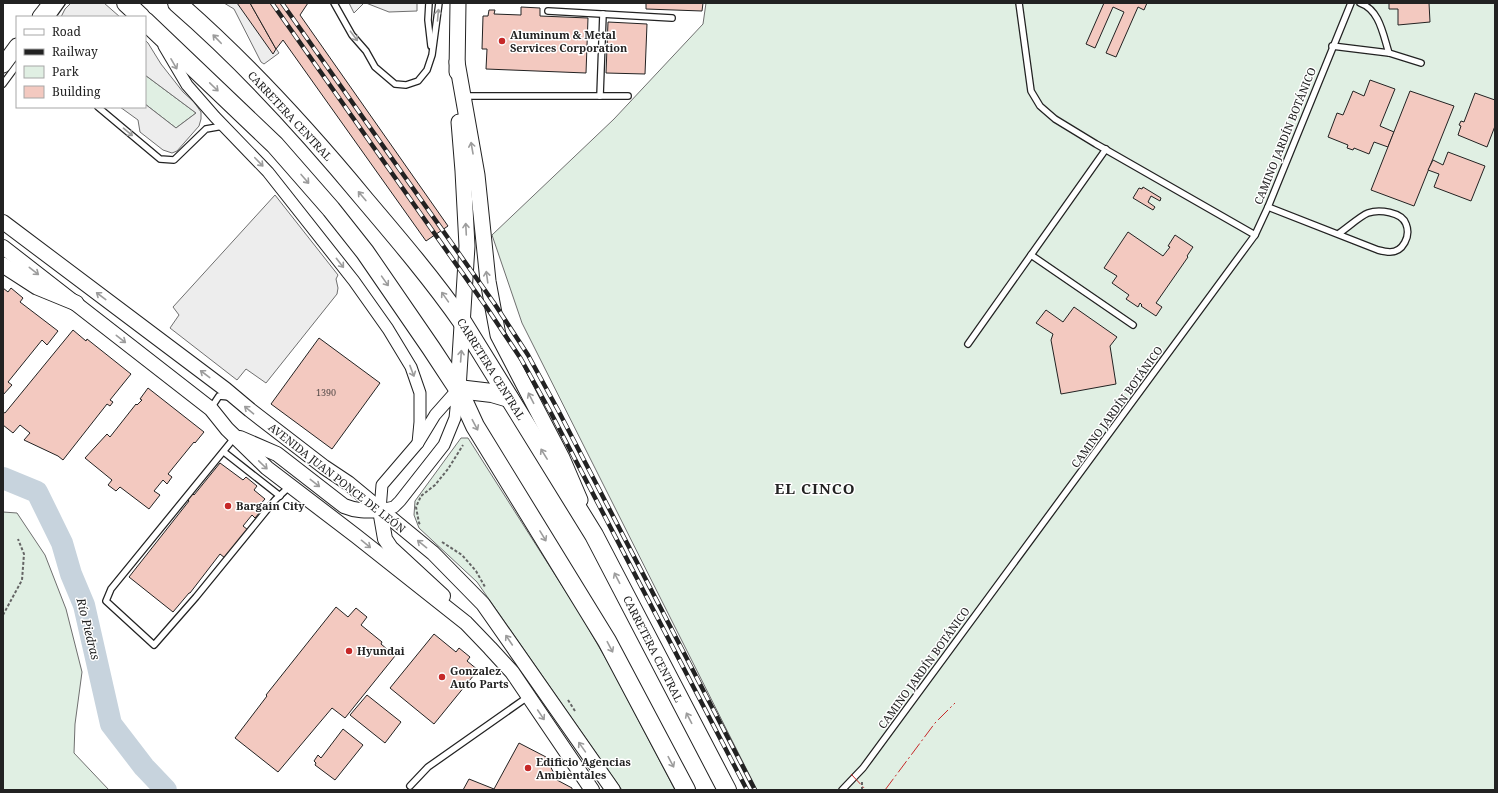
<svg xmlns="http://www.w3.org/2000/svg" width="1498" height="793" viewBox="0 0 1498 793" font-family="'Noto Serif',serif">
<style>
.green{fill:#e0efe3;stroke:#6f6f6f}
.parking{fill:#ededed;stroke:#6f6f6f}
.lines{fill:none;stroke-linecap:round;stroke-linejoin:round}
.river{stroke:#c7d3dd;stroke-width:22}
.building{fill:#f3c9c0;stroke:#222}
.service-casing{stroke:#222;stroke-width:8}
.minor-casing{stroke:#222;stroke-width:13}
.tertiary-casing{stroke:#222;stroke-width:16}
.secondary-casing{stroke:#222;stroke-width:17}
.trunk-casing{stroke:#222;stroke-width:20}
.path{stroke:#646464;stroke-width:2;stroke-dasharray:3 2;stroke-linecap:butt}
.service{stroke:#fff;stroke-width:5.5}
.minor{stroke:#fff;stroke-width:11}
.tertiary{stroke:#fff;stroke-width:14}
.secondary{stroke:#fff;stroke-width:15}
.trunk{stroke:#fff;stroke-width:18}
.rail-casing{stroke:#222;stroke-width:4.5}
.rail{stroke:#fff;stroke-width:3;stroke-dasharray:9;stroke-linecap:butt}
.power{stroke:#c62828;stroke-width:1;stroke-dasharray:14 3 2 3;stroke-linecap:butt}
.oneway{stroke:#9c9c9c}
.poi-dot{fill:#c62828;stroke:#fff;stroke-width:1.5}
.labels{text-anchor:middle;stroke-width:3;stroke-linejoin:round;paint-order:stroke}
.number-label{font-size:9px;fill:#564c4a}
.poi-label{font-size:11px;font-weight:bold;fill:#222;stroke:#fff;text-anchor:start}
.street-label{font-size:11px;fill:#222;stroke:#fff}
.water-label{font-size:12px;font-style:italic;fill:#222;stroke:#fff}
.district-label{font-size:15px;font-weight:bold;letter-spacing:1px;fill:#222;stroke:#fff}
</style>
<rect width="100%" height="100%" fill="#fff"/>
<g class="green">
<path d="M706 3H1495V790H757L522 323 492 235 614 119 703 24Z"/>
<path d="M145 75 196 113 176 128 145 104Z"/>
<path d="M461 438H468L580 614 610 666 675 790H622L477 582 419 528 414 515 415 501Z"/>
<path d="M3 512 17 513 45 555 66 609 82 672 75 724 74 753 109 790H3Z"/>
</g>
<g class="parking">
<path d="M71 3H104L120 17H61L65 9Z"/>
<path d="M224 3H246L279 53 264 64 261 62 234 9Z"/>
<path d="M349 3H364L354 13Z"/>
<path d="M366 3H417V11L389 12Z"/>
<path d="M145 40 148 43 161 64 183 92 194 102 201 112V119L199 126 177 151 172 153 163 150 140 132 138 120 120 107H145V104L176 128 196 113 145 75Z"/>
<path d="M275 195 338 275 336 279 338 288 337 294 266 383 246 369 237 380 170 328 179 315 173 307Z"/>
</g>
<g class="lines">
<path class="river" d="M3 478 37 492 62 543 71 574 84 605 111 724 144 767 166 790"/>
</g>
<g class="building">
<path d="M237 3H250L276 49 273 54Z"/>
<path d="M250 3H308L300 15 448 226 426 241 283 40 276 49Z"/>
<path d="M646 3H703L702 11 646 9Z"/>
<path d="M1104 3H1147L1144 10 1138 7 1116 57 1106 53 1124 12 1113 7 1095 48 1086 44Z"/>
<path d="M1389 3H1429L1430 22 1398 25V9H1389Z"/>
<path d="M521 7 540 8V16L588 18 586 73 486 69 487 49H482L483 16H488L489 10H495L494 14 521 15Z"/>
<path d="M608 22 647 24 645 74 606 73Z"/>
<path d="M1370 80 1395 89 1380 126 1394 132 1388 147 1374 142 1369 154 1354 148 1353 150 1347 148 1348 145 1328 137 1337 113 1343 115 1353 91 1364 96Z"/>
<path d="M1410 91 1454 106 1414 206 1371 190Z"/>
<path d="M1475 93 1495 100V126L1487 147 1458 135 1461 126 1459 125 1461 121 1464 122Z"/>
<path d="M1448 152 1485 166 1471 201 1434 187 1439 174 1428 170 1433 160 1443 165Z"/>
<path d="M1143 187 1161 198 1160 201 1151 196 1148 202 1155 207 1153 210 1133 198 1139 188 1142 189Z"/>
<path d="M1128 232 1163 256 1170 247 1168 246 1175 235 1193 247 1187 256 1188 257 1156 303 1162 307 1156 316 1141 306 1142 305 1140 303 1138 307 1126 299 1129 295 1112 283 1117 276 1104 268Z"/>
<path d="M3 288 8 292 11 288 23 298 20 302 58 331 47 345 42 340 8 382 12 385 3 395Z"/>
<path d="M1074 307 1117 337 1110 346 1116 384 1061 394 1051 340 1053 334 1036 323 1046 310 1063 322Z"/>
<path d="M73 330 86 341 87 339 131 374 110 400 113 402 110 406 107 404 63 460 58 456 24 440 30 433 20 425 13 433 3 425V412L5 413Z"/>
<path d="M319 338 380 383 332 449 271 404Z"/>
<path d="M148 388 204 432 195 443 194 442 168 474 172 477 167 484 163 480 154 491 160 495 149 509 120 487 116 491 108 485 112 480 85 458 107 434 110 437 136 404 137 405 142 400 140 399Z"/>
<path d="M220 463 243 480 246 477 257 486 254 490 265 499 256 509 260 512 255 518 252 515 243 526 248 530 225 558 220 554 190 593H189L173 612 129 577 189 501 186 498 191 492 194 495Z"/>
<path d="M336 607 348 617 356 608 367 617 361 625 382 642 381 644 395 656 345 718 332 708 278 772 235 738 267 696 266 695Z"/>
<path d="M434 634 456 652 459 648 470 657 467 661 478 670 434 724 390 688Z"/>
<path d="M367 695 401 722 385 743 350 715Z"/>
<path d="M343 729 363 745 335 780 315 765 316 763 314 761 318 755 321 758Z"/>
<path d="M519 743 546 757 557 780 572 788V790H463L469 779 494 789Z"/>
</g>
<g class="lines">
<g class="service-casing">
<g id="service">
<path d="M334 3 352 35 366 51 375 67 395 84 406 85 418 81 427 70 432 55 439 3"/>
<path d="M429 3 428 20 431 46"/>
<path d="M1019 3 1031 91 1040 106 1055 119 1096 144 1255 235"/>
<path d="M1360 3C1380 10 1383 35 1389 53L1421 63"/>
<path d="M548 11 672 18"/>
<path d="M52 17 62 3"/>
<path d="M1332 46 1389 53"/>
<path d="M3 84 17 65"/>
<path d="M464 96H628"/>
<path d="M600 96 603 14"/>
<path d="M98 107 160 159 174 160 206 129 223 126"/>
<path d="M1268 207 1378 250C1382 251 1387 252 1390 252 1403 252 1411 236 1406 224 1402 212 1379 209 1368 213 1360 216 1346 229 1338 234"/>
<path d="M1031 255 1133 325"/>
<path d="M968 344 1106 149"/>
<path d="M211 408 219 396 230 397"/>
<path d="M235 437 111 589 106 601 154 645 196 597 275 500 290 486"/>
<path d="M224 452 280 496"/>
<path d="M410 786 428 767 529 696"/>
<path d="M842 790 863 768 1255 235 1268 207 1351 3"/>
</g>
</g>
<g class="minor-casing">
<g id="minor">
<path d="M164 46 187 85 215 117 268 172 354 281 388 329 411 367 420 393V422L418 443"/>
<path d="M458 389 455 418 444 445 400 501 394 507 380 510 382 485 418 443 435 415Z"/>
</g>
</g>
<g class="tertiary-casing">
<g id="tertiary">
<path d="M3 222 225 389 250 410 324 467 348 483 433 553 483 604 613 790"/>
<path d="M3 247 211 409 227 429 267 468 356 536 466 623 490 648 512 672 592 790"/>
<path d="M240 438 277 454 344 506C356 511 366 511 380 510"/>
<path d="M380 510 385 539 391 548 443 596"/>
</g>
</g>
<g class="secondary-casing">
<g id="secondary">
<path d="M40 17 51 3"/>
<path d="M457 62 477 175 488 281 498 335 562 458 580 500"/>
<path d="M3 65 17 46"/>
<path d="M457 72 458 3"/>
<path d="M3 265 37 287 76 303"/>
<path d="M458 389 467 246 463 171 459 122"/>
</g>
</g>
<g class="trunk-casing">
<g id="trunk">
<path d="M126 3 141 17"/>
<path d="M177 3C245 62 308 131 365 200 399 240 433 280 463 323L594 535 727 790"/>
<path d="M145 21 275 145 331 209 365 252 431 348 458 389 475 426 607 641 686 790"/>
<path d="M458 389 492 393 509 398"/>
</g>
</g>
<g class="path">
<path d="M420 524 419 523 416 507 421 496 435 485 448 469 463 445"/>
<path d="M442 542 462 555 476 571 485 587"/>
<path d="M3 615 22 580 24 554 18 539"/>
<path d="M568 700 575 711"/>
<path d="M862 790V781"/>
</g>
<use href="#service" class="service"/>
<use href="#minor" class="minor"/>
<use href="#tertiary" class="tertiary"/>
<use href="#secondary" class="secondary"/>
<use href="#trunk" class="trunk"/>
<g class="rail-casing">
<g id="rail">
<path d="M272 3 487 308 521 359 551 413 747 790"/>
<path d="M282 3 494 303 528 355 558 410 755 790"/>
</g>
</g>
<use href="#rail" class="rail"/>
<g class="power">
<path d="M851 774 866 790"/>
<path d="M885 790 935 723 955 703"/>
</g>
</g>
<defs><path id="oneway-shaft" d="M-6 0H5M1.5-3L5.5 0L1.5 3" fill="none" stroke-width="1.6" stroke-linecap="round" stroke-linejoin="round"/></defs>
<g class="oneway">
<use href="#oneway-shaft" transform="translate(438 15) rotate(-85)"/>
<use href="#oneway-shaft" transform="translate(354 36) rotate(53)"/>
<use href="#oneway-shaft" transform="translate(217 39) rotate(-134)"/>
<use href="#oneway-shaft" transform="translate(174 64) rotate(60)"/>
<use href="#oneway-shaft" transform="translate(214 87) rotate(44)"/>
<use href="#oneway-shaft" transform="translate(128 132) rotate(40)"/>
<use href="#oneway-shaft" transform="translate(472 148) rotate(-100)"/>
<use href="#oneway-shaft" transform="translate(259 162) rotate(46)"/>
<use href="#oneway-shaft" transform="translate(305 179) rotate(49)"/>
<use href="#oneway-shaft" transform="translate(362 196) rotate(-130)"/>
<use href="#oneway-shaft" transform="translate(466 229) rotate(-93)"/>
<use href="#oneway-shaft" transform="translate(340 263) rotate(52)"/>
<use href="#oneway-shaft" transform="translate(34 271) rotate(38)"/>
<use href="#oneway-shaft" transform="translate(487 277) rotate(-98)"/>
<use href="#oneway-shaft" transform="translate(385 281) rotate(55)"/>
<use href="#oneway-shaft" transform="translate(101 296) rotate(-143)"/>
<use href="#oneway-shaft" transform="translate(445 297) rotate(-125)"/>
<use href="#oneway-shaft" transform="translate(121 339) rotate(38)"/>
<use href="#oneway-shaft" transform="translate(461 356) rotate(-86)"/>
<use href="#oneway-shaft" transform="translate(412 371) rotate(69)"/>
<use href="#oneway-shaft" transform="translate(205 374) rotate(-143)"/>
<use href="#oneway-shaft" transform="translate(531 398) rotate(-117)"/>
<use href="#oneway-shaft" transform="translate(249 410) rotate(-140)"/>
<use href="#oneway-shaft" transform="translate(475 425) rotate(62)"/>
<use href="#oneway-shaft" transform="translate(544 454) rotate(-122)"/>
<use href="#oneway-shaft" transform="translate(263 465) rotate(44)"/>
<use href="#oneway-shaft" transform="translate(315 483) rotate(38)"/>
<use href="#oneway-shaft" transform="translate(543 536) rotate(59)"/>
<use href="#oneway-shaft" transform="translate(366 544) rotate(39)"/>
<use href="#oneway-shaft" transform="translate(422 544) rotate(-141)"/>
<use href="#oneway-shaft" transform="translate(617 578) rotate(-117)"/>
<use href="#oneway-shaft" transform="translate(509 640) rotate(-124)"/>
<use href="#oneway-shaft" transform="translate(610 647) rotate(62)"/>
<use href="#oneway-shaft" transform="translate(541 715) rotate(56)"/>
<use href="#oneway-shaft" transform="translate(689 718) rotate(-117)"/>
<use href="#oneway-shaft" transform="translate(582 747) rotate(-125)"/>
<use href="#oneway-shaft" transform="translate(671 762) rotate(62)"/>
</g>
<g class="poi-dot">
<circle cx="502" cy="41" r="4"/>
<circle cx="228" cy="506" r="4"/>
<circle cx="349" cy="651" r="4"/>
<circle cx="442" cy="677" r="4"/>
<circle cx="528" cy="768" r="4"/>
</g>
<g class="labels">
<g class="number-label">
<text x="326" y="396">1390</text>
</g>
<g class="poi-label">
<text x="510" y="39">Aluminum &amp; Metal<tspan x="510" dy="13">Services Corporation</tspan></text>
<text x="236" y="510">Bargain City</text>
<text x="357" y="655">Hyundai</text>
<text x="450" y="675">Gonzalez<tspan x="450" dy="13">Auto Parts</tspan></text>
<text x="536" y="766">Edificio Agencias<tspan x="536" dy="13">Ambientales</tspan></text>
</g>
<g class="street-label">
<text transform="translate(290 116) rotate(47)" y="4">CARRETERA CENTRAL</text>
<text transform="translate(1285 136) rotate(-68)" y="4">CAMINO JARDÍN BOTÁNICO</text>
<text transform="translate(491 369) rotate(58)" y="4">CARRETERA CENTRAL</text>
<text transform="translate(1117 407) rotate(-54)" y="4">CAMINO JARDÍN BOTÁNICO</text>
<text transform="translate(337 478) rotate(38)" y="4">AVENIDA JUAN PONCE DE LEÓN</text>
<text transform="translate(653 649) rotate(63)" y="4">CARRETERA CENTRAL</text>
<text transform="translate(924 668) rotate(-54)" y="4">CAMINO JARDÍN BOTÁNICO</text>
</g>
<g class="water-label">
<text transform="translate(88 629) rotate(76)" y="4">Río Piedras</text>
</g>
<g class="district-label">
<text x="815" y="494">EL CINCO</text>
</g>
</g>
<rect width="1498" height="793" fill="none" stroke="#222222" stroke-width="8"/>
<rect x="16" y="16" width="130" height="92" fill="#ffffff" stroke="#a7a7a7"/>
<rect x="24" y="29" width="20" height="6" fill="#ffffff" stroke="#a7a7a7"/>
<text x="52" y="36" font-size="12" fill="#222222">Road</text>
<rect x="24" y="49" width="20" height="6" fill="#222222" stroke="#a7a7a7"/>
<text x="52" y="56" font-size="12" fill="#222222">Railway</text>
<rect x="24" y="66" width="20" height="12" fill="#e0efe3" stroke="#a7a7a7"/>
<text x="52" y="76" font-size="12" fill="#222222">Park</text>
<rect x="24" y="86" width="20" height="12" fill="#f3c9c0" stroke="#a7a7a7"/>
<text x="52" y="96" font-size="12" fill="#222222">Building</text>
</svg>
